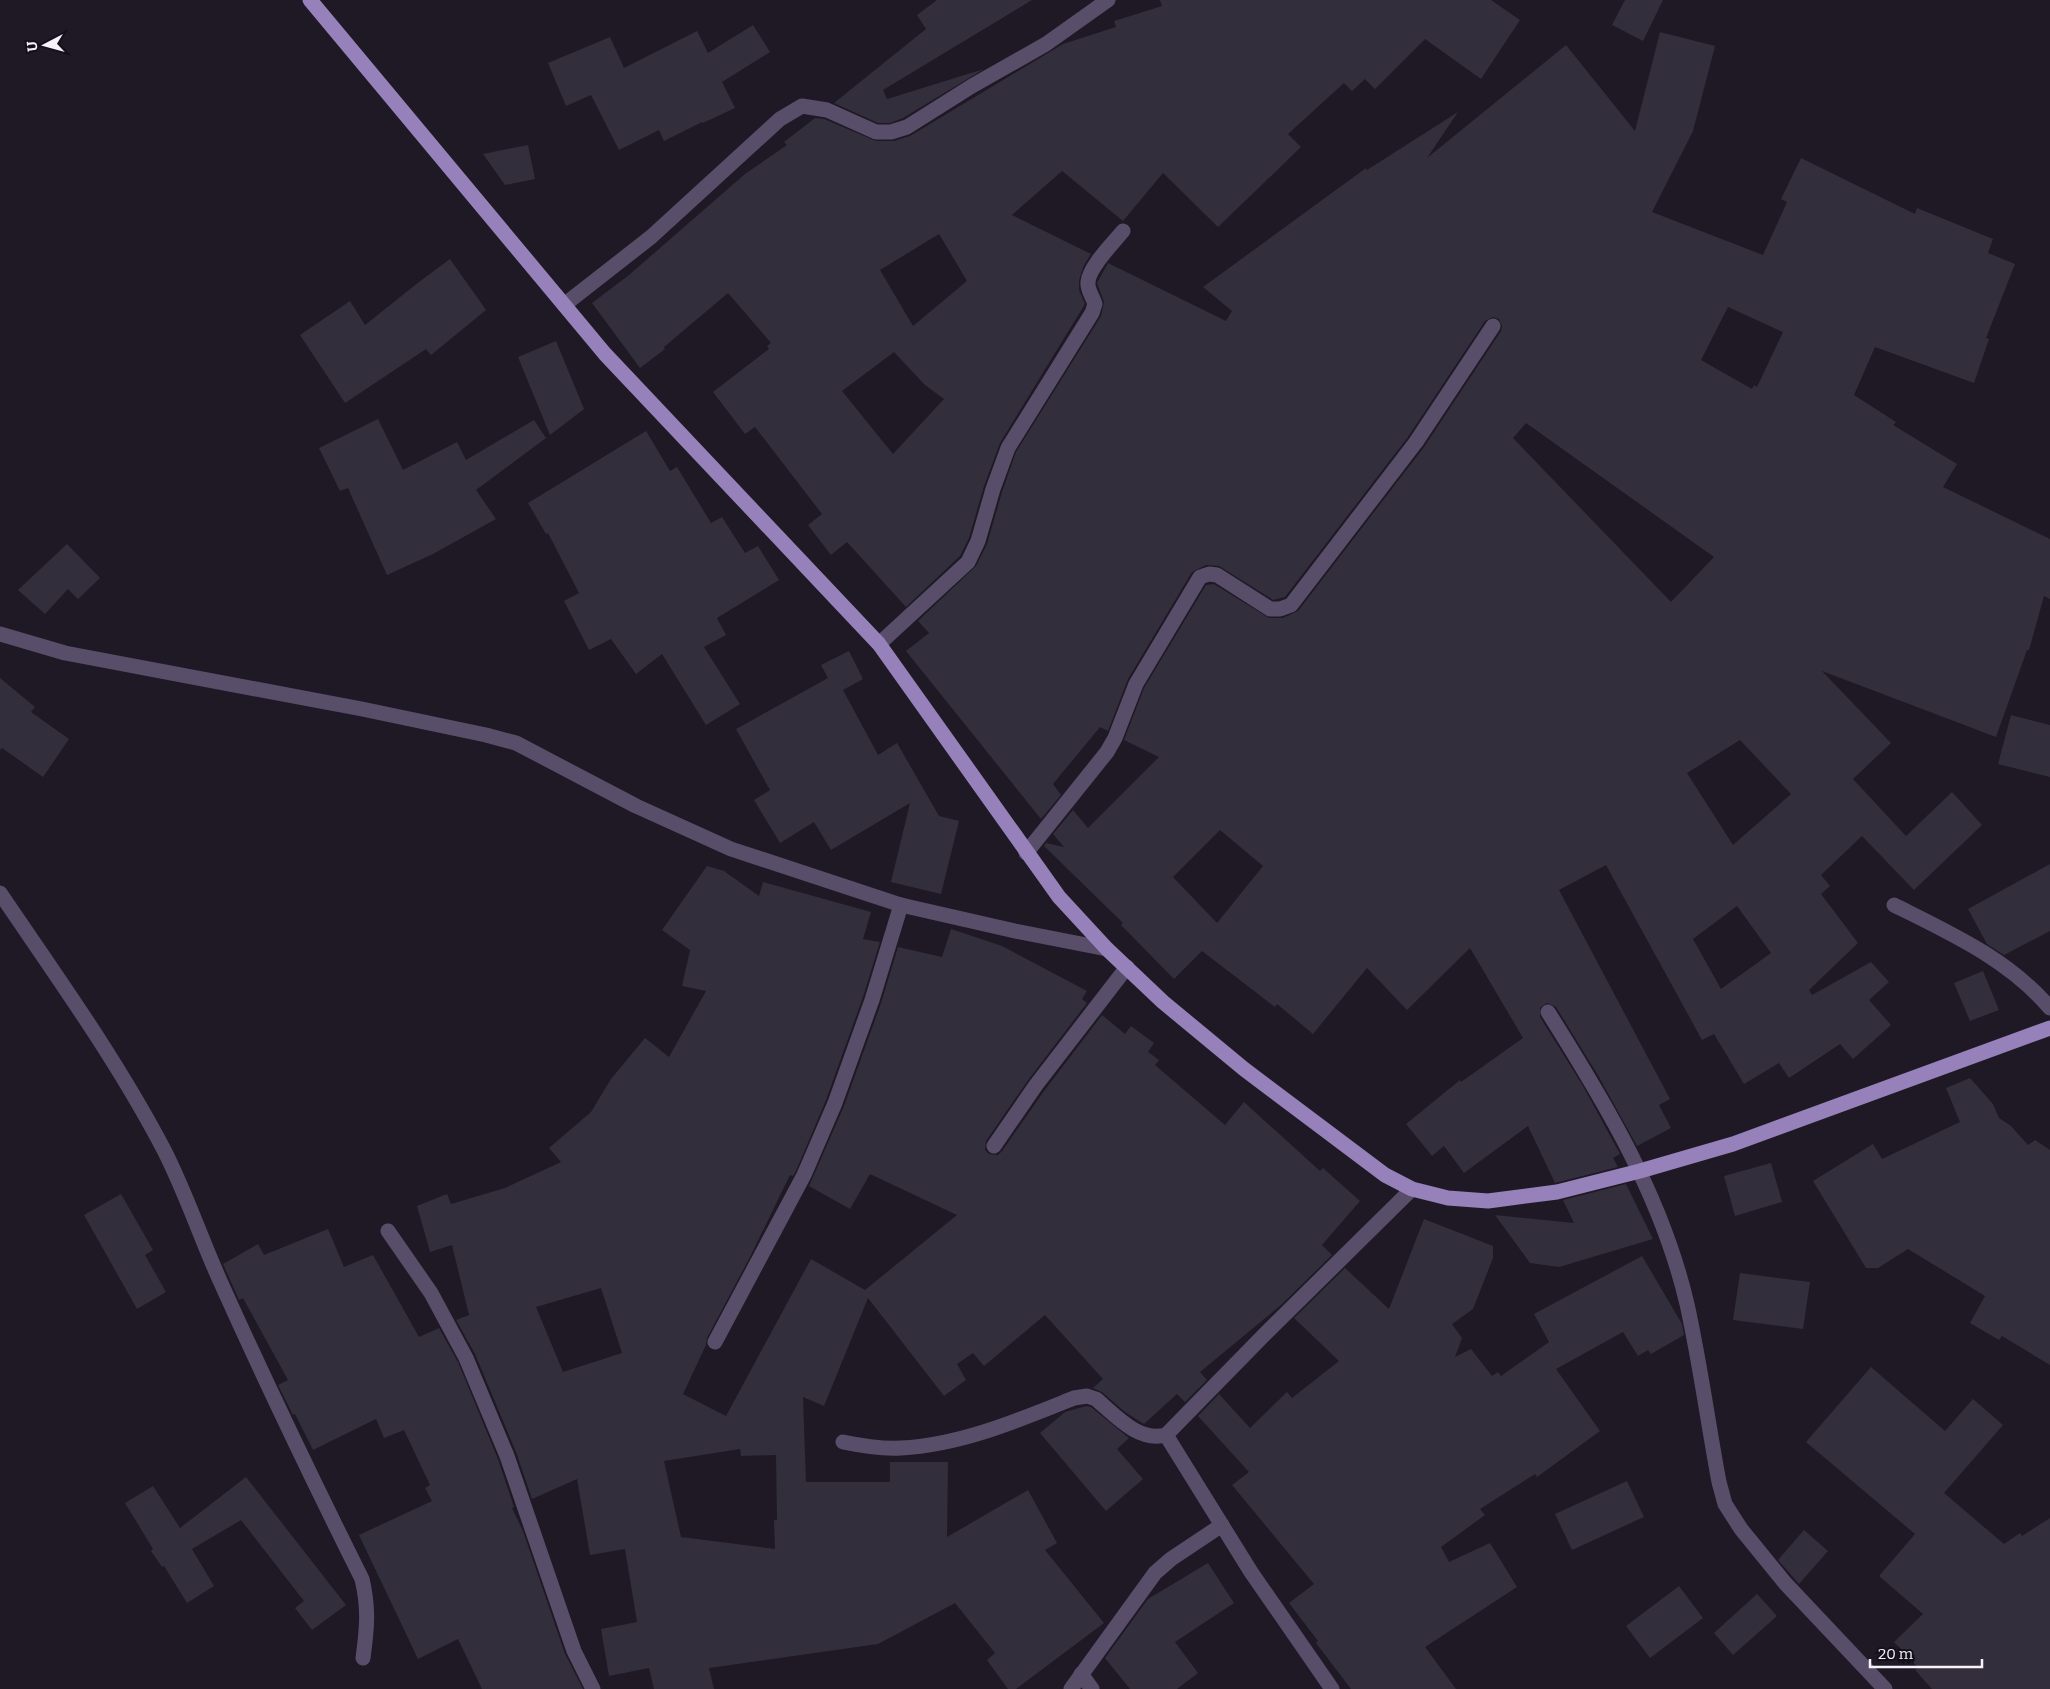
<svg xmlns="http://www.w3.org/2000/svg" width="2050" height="1689" viewBox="0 0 2050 1689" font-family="Bitter,serif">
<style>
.building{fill:#332e3b;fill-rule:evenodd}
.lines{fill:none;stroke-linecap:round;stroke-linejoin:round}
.minor{stroke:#594e6a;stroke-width:15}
.primary{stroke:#9681ba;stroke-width:15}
</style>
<rect width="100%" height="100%" fill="#1e1925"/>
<g class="building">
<path d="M937 0H1032L883 90 887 99 984 69 903 118 890 123H878L834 103 926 29 917 15Z"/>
<path d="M1160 0H1491L1520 20 1481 79 1425 39 1375 89 1365 79 1352 91 1344 83 1288 134 1301 147 1218 227 1163 173 1123 221 1062 171 1012 215 1091 254 1084 265 1079 280V290L1085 304 1000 443 984 486 969 538 960 556 906 607 847 542 831 555 808 525 822 514 755 427 745 434 713 392 769 349 767 346 771 343 728 293 664 347 665 349 640 368 592 303 629 275 745 174 787 145 784 142 815 118 824 119 876 141H894L910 136 1063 44 1116 27 1114 21 1162 6ZM939 234 967 281 913 326 880 270ZM894 352 925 385 944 399 893 454 842 391Z"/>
<path d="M1625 0H1663L1643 41 1612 25Z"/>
<path d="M753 25 770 52 722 82 735 108 703 123 702 122 664 141 659 130 619 150 591 95 566 106 548 63 610 37 624 68 697 31 708 53Z"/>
<path d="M1660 32 1715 46 1693 131 1652 212 1763 255 1787 202 1781 199 1801 158 1915 214 1917 208 1993 239 1988 253 2015 264 1986 338 1989 339 1974 383 1875 347 1854 395 1896 422 1893 425 1957 464 1943 487 2050 539V599L2044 596 2029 650H2027L1996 737 1822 671 1891 743 1853 779 1906 836 1952 792 1982 825 1914 890 1862 836 1821 875 1830 886 1821 894 1858 943 1809 990 1812 995 1871 962 1889 982 1869 1000 1891 1025 1853 1059 1840 1044 1789 1078 1779 1063 1744 1084 1714 1034 1702 1040 1606 865 1559 890 1670 1099 1659 1105 1671 1128 1637 1146 1599 1077 1556 1007 1547 1003 1540 1008V1017L1583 1086 1620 1154 1613 1158 1618 1167 1555 1183 1528 1126 1464 1173 1444 1146 1432 1156 1406 1124 1460 1080 1461 1082 1523 1038 1470 948 1407 1010 1367 968 1313 1034 1277 1004 1275 1007 1202 951 1174 979 1121 925 1123 923 1044 846 1046 843 1064 847 1053 834 1073 810 1088 828 1159 757 1124 740 1144 688 1206 585 1214 584 1269 618H1283L1298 611 1424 447 1501 331 1502 326 1499 319 1493 317 1485 321 1408 437 1285 597 1273 600 1219 566 1206 565 1192 572 1128 679 1108 731 1100 727 1053 784 1061 795 1041 819 906 651 929 633 918 621 976 566 987 544 1002 492 1016 452 1101 316 1104 302 1097 283 1108 263 1226 321 1232 311 1203 287 1366 168 1367 170 1458 112 1427 158 1566 45 1635 131ZM1728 307 1783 332 1757 387 1754 385 1752 389 1701 360ZM1526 423 1714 557 1671 602 1513 438ZM1740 740 1791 794 1733 845 1687 773ZM1220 830 1263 866 1217 923 1173 877ZM1737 906 1771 953 1721 989 1693 939Z"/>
<path d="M528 145 535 179 505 185 483 154Z"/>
<path d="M450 259 486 310 431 355 426 349 345 403 300 335 350 301 365 325 419 282Z"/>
<path d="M556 341 584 409 550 435 518 357Z"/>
<path d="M378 419 403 470 457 442 466 460 534 420 546 438 476 490 496 519 433 554 387 575 348 488 340 491 319 448Z"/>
<path d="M646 431 670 471 677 467 711 523 722 517 745 553 758 546 779 580 717 618 726 635 704 647 740 704 706 725 662 654 636 674 611 639 589 650 564 601 579 593 548 533 546 534 528 503Z"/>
<path d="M67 544 100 578 78 599 68 589 45 614 18 590Z"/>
<path d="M849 651 863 679 843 690 878 755 897 743 939 816 959 821 941 894 891 882 910 803 831 850 814 822 780 843 754 800 770 790 736 729 828 678 821 665Z"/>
<path d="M0 678 35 707 31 712 69 739 43 777 2 748 0 750Z"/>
<path d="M2011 715 2050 725V777L1998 764Z"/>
<path d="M2050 864V931L2004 955 1987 944 1968 909Z"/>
<path d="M707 866 724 871 759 896 763 882 871 912 863 939 880 942 863 997 826 1100 796 1171 793 1176 790 1175 751 1255 707 1338 706 1345 683 1394 726 1416 811 1259 865 1290 957 1215 870 1174 850 1209 809 1186 844 1106 881 1003 898 947 942 957 951 929 1002 946 1087 991 1082 999 1087 1003 1029 1079 986 1141 985 1150 989 1154 998 1155 1002 1151 1044 1091 1102 1015 1125 1034 1131 1026 1154 1043 1148 1052 1159 1060 1155 1065 1225 1125 1244 1102 1320 1171 1323 1168 1360 1201 1322 1245 1332 1255 1281 1305 1200 1372 1207 1380 1185 1402 1177 1394 1144 1424 1125 1412 1102 1392 1093 1388 1103 1379 1045 1315 984 1366 973 1353 957 1364 966 1380 944 1396 868 1298 824 1406 803 1397 806 1482H890V1462H948L947 1537 1028 1490 1057 1543 1045 1550 1104 1623 1016 1689H1008L987 1660 995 1653 955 1603 878 1644 709 1668 714 1689H654L649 1668 609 1676 601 1629 637 1622 625 1549 590 1555 577 1479 532 1499 516 1452 475 1354 456 1320 469 1315 452 1245 430 1252 417 1206 447 1194 451 1204 505 1188 561 1162 549 1148 591 1112 611 1079 645 1038 669 1057 706 991 682 986 690 950 662 930ZM601 1288 622 1353 563 1372 536 1307ZM740 1449 741 1456 776 1455 777 1520H774L775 1549 681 1537 664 1461Z"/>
<path d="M1983 971 1999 1010 1970 1021 1954 983Z"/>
<path d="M1970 1078 1993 1104 1999 1118 2011 1126 2028 1145 2035 1140 2050 1150V1365L2002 1336 1999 1340 1970 1323 1985 1296 1908 1249 1878 1268H1866L1813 1181 1873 1144 1882 1159 1960 1122 1946 1088Z"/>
<path d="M1771 1163 1782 1202 1735 1216 1724 1176Z"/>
<path d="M1626 1184 1653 1239 1559 1267 1530 1263 1495 1215 1574 1223 1563 1200Z"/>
<path d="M121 1194 153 1250 145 1255 166 1292 137 1309 84 1215Z"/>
<path d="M1424 1219 1493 1246V1258L1473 1309 1452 1324 1462 1338 1455 1357 1471 1349 1492 1376 1498 1372 1501 1376 1549 1342 1534 1314 1642 1256 1682 1324 1684 1335 1651 1354 1648 1350 1638 1356 1623 1332 1556 1369 1600 1431 1537 1477 1535 1474 1480 1509 1485 1515 1441 1547 1449 1562 1490 1543 1517 1587 1425 1647 1456 1689H1351L1316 1643 1318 1641 1289 1603 1314 1584 1232 1485 1249 1472 1198 1416 1219 1394 1250 1428 1287 1392 1292 1398 1339 1361 1294 1318 1345 1268 1389 1309Z"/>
<path d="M328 1229 344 1267 373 1255 419 1337 439 1328 458 1362 498 1459 514 1507 512 1508 523 1531 565 1654 583 1689H482L458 1639 418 1659 359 1535 432 1501 425 1488 430 1485 404 1430 384 1438 376 1419 313 1450 295 1414 293 1415 278 1385 288 1380 243 1298 239 1300 223 1264 258 1244 264 1255Z"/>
<path d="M1740 1273 1810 1282 1803 1329 1733 1320Z"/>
<path d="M1871 1367 1945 1431 1973 1399 2003 1425 1944 1493 2004 1544 2020 1533 2022 1536 2050 1518V1689H1932L1915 1670 1918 1668 1894 1642 1923 1614 1879 1576 1915 1534 1806 1442Z"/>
<path d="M1086 1406 1091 1407 1129 1438 1117 1449 1143 1479 1106 1511 1040 1433 1065 1412Z"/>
<path d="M246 1477 346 1605 312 1630 295 1608 304 1601 241 1520 192 1549 214 1586 187 1603 164 1566 162 1567 151 1551 153 1549 125 1503 153 1486 180 1528Z"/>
<path d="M1627 1481 1644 1517 1572 1550 1555 1514Z"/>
<path d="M1804 1530 1828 1551 1799 1584 1778 1560Z"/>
<path d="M1208 1563 1234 1603 1175 1642 1198 1673 1177 1689H1130L1105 1658 1148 1599Z"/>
<path d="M1679 1586 1703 1618 1650 1658 1626 1626Z"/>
<path d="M1757 1594 1777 1616 1733 1655 1714 1633Z"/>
</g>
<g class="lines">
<g class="minor">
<path d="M564 305 651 237 780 119 802 106 827 110 876 132H891L907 127 972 86 1046 44 1108 0"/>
<path d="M0 634 65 653 362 709 486 735 516 743 636 806 731 849 901 905 1015 931 1107 949"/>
<path d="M879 644 968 562 978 541 993 489 1008 448 1092 313 1095 304C1093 297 1087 290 1088 282 1089 267 1113 243 1123 231"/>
<path d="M1026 853 1107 752 1115 738 1136 684 1200 577 1209 574 1217 575 1270 609H1280L1291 605 1416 442 1493 326"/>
<path d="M0 893C57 977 117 1060 164 1150 186 1193 201 1239 221 1283 266 1383 313 1481 362 1579 369 1608 367 1629 363 1658"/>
<path d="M1894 905C1950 933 2008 959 2050 1008"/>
<path d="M1548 1012C1606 1104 1662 1197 1687 1304 1700 1363 1708 1423 1719 1482L1725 1504 1741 1529 1785 1583 1885 1689"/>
<path d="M994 1146 1036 1085 1127 967"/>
<path d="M388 1231 431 1293 466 1358 507 1456 574 1651 593 1689"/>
<path d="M715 1342 804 1175 835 1103 872 1000 901 905"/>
<path d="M1166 1435 1251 1572 1332 1689"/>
<path d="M843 1442C862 1446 881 1449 901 1448 961 1445 1019 1420 1074 1398L1087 1396 1096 1399C1116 1416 1138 1442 1166 1435L1267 1332 1412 1189"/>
<path d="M1081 1674 1092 1689"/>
<path d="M1071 1689 1155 1573 1171 1559 1222 1525"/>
</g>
<path class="primary" d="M310 0 605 354 879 644 1059 897 1107 949 1163 1002 1244 1069 1385 1175 1412 1189 1448 1198 1488 1201 1557 1192 1640 1171 1733 1144 2050 1028"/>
</g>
<g transform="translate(45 45) rotate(264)" stroke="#14101b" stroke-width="4" paint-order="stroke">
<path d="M0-4L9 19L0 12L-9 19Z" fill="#f5f2fa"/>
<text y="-8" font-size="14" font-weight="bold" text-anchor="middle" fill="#f5f2fa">U</text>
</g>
<path d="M1870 1659v8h112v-8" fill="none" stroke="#f5f2fa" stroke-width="2.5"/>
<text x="1878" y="1659" font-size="15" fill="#f5f2fa" stroke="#14101b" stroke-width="4" paint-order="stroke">20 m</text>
</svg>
